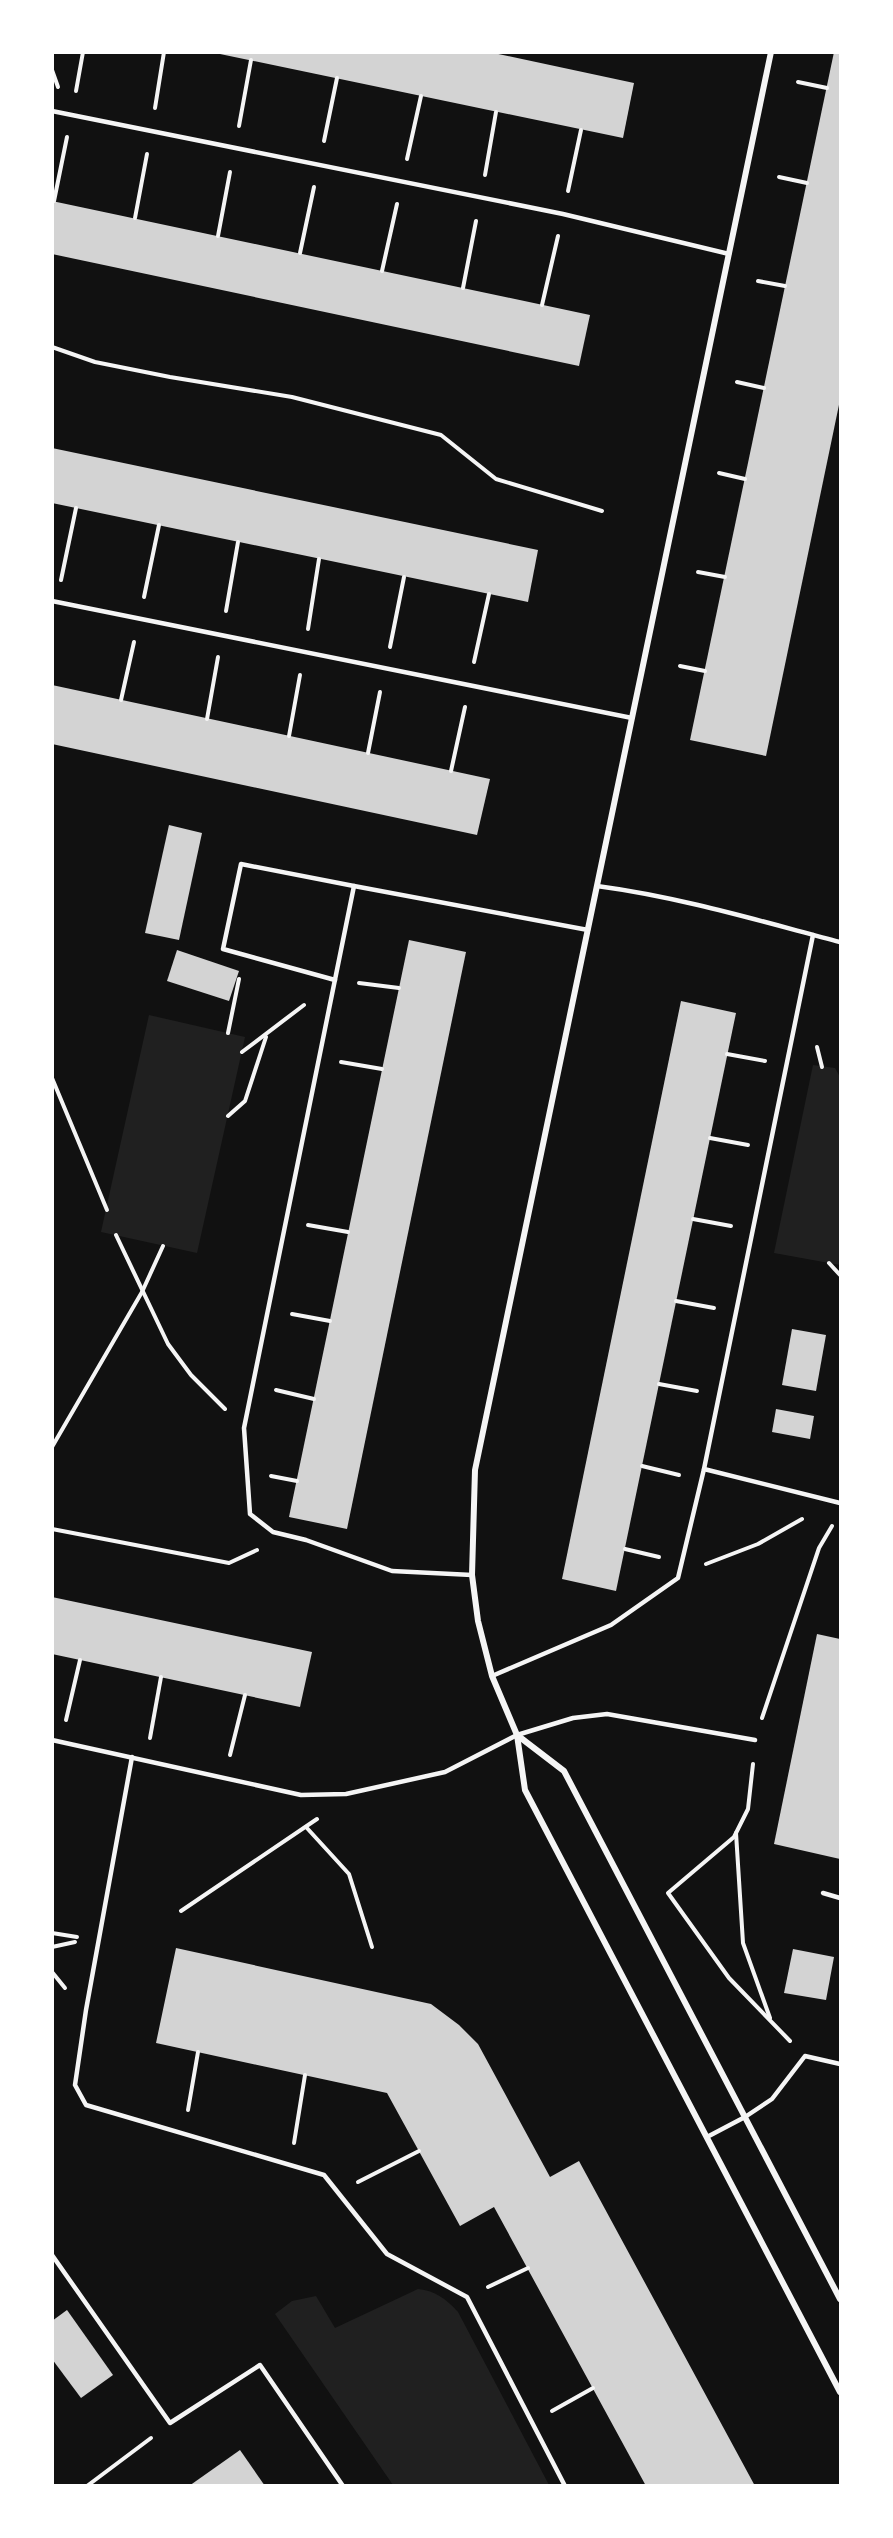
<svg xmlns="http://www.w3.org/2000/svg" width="893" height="2538" viewBox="0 0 893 2538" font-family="Rubik,sans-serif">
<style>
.green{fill:#202020}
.building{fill:#d3d3d3}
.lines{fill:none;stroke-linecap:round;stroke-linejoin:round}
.path{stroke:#f5f5f5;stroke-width:4}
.service{stroke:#f5f5f5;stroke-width:4.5}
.minor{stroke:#f5f5f5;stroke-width:6}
</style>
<rect width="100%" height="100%" fill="#111"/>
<g class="green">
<path d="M149 1015 245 1037 197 1253 101 1232Z"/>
<path d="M813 1065 835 1068 840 1077V1265L774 1253Z"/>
<path d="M418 2289C436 2291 446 2299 458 2312L549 2485H393L275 2314 292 2301 316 2296 335 2328Z"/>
</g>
<g class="building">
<path d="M489 52 634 83 623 138 220 54Z"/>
<path d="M834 52H840V400L766 756 690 740Z"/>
<path d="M52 201 590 315 579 366 52 254Z"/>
<path d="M52 448 538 550 528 602 52 503Z"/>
<path d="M52 685 490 779 477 835 52 744Z"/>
<path d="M169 825 202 833 179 940 145 933Z"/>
<path d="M409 940 466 952 347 1529 289 1517Z"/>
<path d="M177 950 239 971 229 1001 167 981Z"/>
<path d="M681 1001 736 1013 616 1591 562 1579Z"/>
<path d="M792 1329 826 1335 816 1391 782 1385Z"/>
<path d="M776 1409 814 1416 810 1439 772 1432Z"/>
<path d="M52 1597 312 1652 300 1707 52 1654Z"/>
<path d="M817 1634 840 1639V1859L774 1844Z"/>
<path d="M176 1948 431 2004 459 2025 478 2044 550 2177 579 2161 755 2486H646L494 2207 460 2226 387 2093 156 2043Z"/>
<path d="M793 1949 834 1957 826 2000 784 1993Z"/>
<path d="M67 2310 113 2375 81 2398 52 2359V2321Z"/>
<path d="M240 2450 265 2486H189Z"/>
</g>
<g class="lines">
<g class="path">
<path d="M52 70 58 87"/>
<path d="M798 82 827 88"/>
<path d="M76 91 83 52"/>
<path d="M155 108 164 52"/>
<path d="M239 126 251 60"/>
<path d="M324 141 337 78"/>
<path d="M407 159 421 96"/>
<path d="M485 175 496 112"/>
<path d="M779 177 807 183"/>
<path d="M568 191 581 130"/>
<path d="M54 201 67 137"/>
<path d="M135 218 147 154"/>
<path d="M218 236 230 172"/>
<path d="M300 253 314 187"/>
<path d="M382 271 397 204"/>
<path d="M758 281 785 286"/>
<path d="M463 288 476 221"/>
<path d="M542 305 558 236"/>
<path d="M52 347 95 362 170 377 292 397 441 435 496 479 602 511"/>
<path d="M737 382 764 388"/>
<path d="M719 473 745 479"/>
<path d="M698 572 725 577"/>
<path d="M61 580 76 508"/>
<path d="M144 597 159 525"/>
<path d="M226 611 238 542"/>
<path d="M308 629 319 559"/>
<path d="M390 647 404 577"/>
<path d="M474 662 489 594"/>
<path d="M680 666 705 671"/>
<path d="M121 700 134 642"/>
<path d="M207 719 218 657"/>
<path d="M289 736 300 675"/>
<path d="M368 753 380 692"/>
<path d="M451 771 465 707"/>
<path d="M359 983 399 988"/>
<path d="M228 1033 239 979"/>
<path d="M817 1047 822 1067"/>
<path d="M242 1052 304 1005"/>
<path d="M727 1054 765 1061"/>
<path d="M341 1062 382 1069"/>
<path d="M52 1078 107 1210"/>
<path d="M228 1116 245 1101 266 1037"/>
<path d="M710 1138 748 1145"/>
<path d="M693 1219 731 1226"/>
<path d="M308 1225 348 1232"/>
<path d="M116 1235 168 1344 191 1375 225 1409"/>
<path d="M829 1263 840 1275"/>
<path d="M676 1301 714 1308"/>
<path d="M292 1314 330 1321"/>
<path d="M659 1384 697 1391"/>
<path d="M276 1390 314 1399"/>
<path d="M52 1447 142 1292 163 1246"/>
<path d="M642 1466 679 1475"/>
<path d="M271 1476 297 1481"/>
<path d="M52 1529 229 1563 257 1550"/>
<path d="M625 1549 659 1557"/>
<path d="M706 1564 758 1544 802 1519"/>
<path d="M762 1718 819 1548 832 1526"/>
<path d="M66 1720 80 1660"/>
<path d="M150 1738 161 1677"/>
<path d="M230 1755 245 1695"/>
<path d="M753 1764 748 1809 734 1837 668 1893 729 1978 790 2041"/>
<path d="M306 1827 349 1874 372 1947"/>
<path d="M736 1833 743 1943 770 2018"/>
<path d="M181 1911 317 1819"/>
<path d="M52 1933 77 1937"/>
<path d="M52 1947 75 1942"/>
<path d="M52 1972 65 1988"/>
<path d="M188 2110 198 2052"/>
<path d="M294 2143 305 2075"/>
<path d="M358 2182 419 2151"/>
<path d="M488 2287 528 2268"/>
<path d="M552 2411 593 2388"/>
<path d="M87 2486 151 2438"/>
</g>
<g class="service">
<path d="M52 111 563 214 729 254"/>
<path d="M52 601 632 718"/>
<path d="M597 886C680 897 760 921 840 942"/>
<path d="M335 980 223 949 241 864 354 886"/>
<path d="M704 1469 840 1503"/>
<path d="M472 1575 392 1571 306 1540 273 1532 250 1514 244 1428 354 886 588 930"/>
<path d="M492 1676 611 1625 678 1578 704 1469 813 935"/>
<path d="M52 1740 301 1795 346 1794 445 1772 517 1735 573 1718 607 1714 755 1740"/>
<path d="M132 1757 86 2010 75 2085 86 2105 324 2175 387 2254 467 2297 565 2486"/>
<path d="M823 1893 840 1898"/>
<path d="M707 2137 745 2117 772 2099 805 2056 840 2064"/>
<path d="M52 2255 170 2423 260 2365 343 2486"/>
</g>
<g class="minor">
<path d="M771 52 475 1470 472 1575 478 1621 492 1676 517 1735 525 1790 840 2392"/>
<path d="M517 1735 564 1771 840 2299"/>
</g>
</g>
<rect width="893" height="2538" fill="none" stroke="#ffffff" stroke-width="108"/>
</svg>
